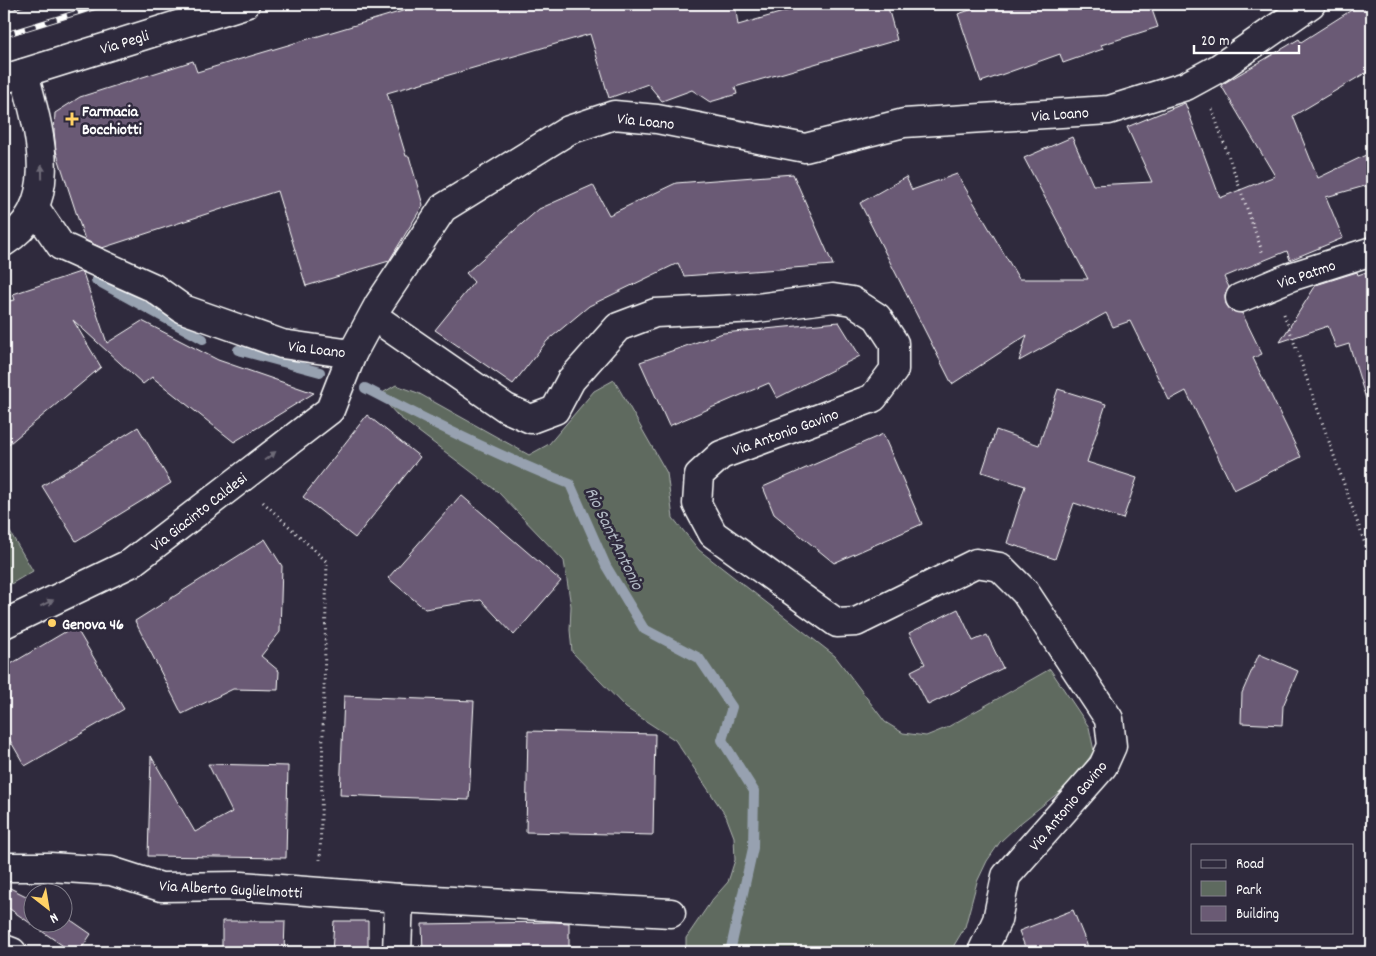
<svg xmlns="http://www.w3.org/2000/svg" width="1376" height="956" viewBox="0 0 1376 956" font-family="Dekko,sans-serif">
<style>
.green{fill:#5e6a5f;stroke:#aeb4af}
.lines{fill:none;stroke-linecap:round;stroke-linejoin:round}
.stream{stroke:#97a1b0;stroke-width:10}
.building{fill:#6a5a74;stroke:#fff}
.street-casing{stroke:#fff;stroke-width:31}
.primary-casing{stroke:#fff;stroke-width:31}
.path{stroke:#fff;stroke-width:3;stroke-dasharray:1 4;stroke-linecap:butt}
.street{stroke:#2f2a3d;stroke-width:28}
.primary{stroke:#2f2a3d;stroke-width:28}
.rail-casing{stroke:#fff;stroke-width:5.5}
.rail{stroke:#2f2a3d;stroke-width:4;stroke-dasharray:11;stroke-linecap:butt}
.oneway{fill:#6d6a77}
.poi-dot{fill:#ffd166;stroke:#2f2a3d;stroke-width:2}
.labels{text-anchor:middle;stroke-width:5;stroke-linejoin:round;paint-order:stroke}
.street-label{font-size:16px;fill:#fff;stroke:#2f2a3d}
.poi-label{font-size:16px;font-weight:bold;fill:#fff;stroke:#2f2a3d;text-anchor:start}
.water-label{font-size:18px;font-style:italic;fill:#b1b9c4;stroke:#2f2a3d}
</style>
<rect width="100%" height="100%" fill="#2f2a3d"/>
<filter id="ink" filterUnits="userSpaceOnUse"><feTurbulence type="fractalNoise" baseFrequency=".02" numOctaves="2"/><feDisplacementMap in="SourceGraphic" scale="10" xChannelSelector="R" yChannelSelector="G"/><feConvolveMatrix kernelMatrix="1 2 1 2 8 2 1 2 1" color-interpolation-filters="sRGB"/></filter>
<g filter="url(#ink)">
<g class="green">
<path d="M614 380 667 473 673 518 699 550 835 656 885 722 903 733 926 736 946 728 1050 669 1089 727 1094 751 1073 781 1018 825 1000 842 987 861 977 882 965 927 950 952H686V938L712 900 728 882 735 860 734 837 726 816 675 740 626 708 572 652 570 630 571 606 564 561 498 492 398 416 379 395 396 385 418 393 529 455 549 444 594 391Z"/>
<path d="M4 522 33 571 4 588Z"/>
</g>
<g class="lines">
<g class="stream">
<path d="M96 280 203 339"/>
<path d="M238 350 320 372"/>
<path d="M365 388C432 423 500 457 570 484L606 566 644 629 699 658 732 707 722 740 754 791 753 848 730 952"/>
</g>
</g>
<g class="building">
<path d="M404 4H735L738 25 811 4H887L897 40 735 87 737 94 710 102 692 90 662 101 648 84 609 98 590 34 387 93 406 156H409L423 205 389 261 306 286 277 191 102 248 85 240 56 151 54 131 55 113 80 97 193 61 197 72 406 10Z"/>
<path d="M988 4H1150L1158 27 1101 45 1103 49 1063 63 1060 54 981 82 958 14Z"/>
<path d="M1361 4H1372V69L1293 116 1318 178 1372 152V184L1326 197 1343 238 1290 260 1287 251 1224 277 1229 287 1225 296 1226 304 1231 311 1242 313 1262 354 1253 358 1301 457 1234 490 1186 391 1169 400 1130 321 1113 327 1106 313 1019 361 1027 335 952 384 860 203 906 177 912 190 957 174 1019 279H1088L1024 158 1072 137 1093 185 1152 182 1127 127 1185 103 1220 198 1275 176 1221 85 1299 39 1301 42Z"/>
<path d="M793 174 833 265 684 276 678 263 589 306 547 341 513 384 435 330 474 282 466 273 539 209 593 185 609 215 676 183Z"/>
<path d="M1372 270V398L1366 399 1349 344 1336 348 1328 326 1280 342 1316 285 1357 272 1358 275Z"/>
<path d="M80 272 83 273 107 343 142 321 218 360 314 393 234 442 152 377 143 384 73 320 101 367 4 448V302L15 300 13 294Z"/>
<path d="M839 322 860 356 777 398 769 383 669 426 640 362 723 333Z"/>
<path d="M1058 389 1106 404 1087 462 1137 478 1123 519 1074 503 1055 559 1007 543 1025 486 982 472 996 430 1039 445Z"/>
<path d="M367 415 420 457 355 538 303 497Z"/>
<path d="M138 427 171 483 76 541 42 486Z"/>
<path d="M883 434 922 524 834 563 774 514 763 487Z"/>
<path d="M461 495 561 581 514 635 481 600 425 609 388 578Z"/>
<path d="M265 539 282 566 280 632 261 656 279 671 278 690 233 689 182 714 135 621Z"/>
<path d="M958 609 973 641 987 635 1003 668 928 705 911 671 925 664 909 633Z"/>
<path d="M75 626 124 709 25 766 4 730V668Z"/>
<path d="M1259 654 1298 671 1283 706 1282 725 1241 723 1242 693Z"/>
<path d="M344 696 474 701 469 800 340 795Z"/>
<path d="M528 731 655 734 653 835 526 832Z"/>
<path d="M151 756 195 832 232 812 208 764 288 766 286 858 148 856Z"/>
<path d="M4 885 32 899V924H62V914L91 934 79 952H72L4 905Z"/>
<path d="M1073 910 1090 952H1027L1019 931Z"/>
<path d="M222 921H285L284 952H222Z"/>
<path d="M334 921H368V952H332Z"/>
<path d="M554 922 569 923V952H423L422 924Z"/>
</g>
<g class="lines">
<g class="street-casing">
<g id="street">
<path d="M35 208 61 246 152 287 183 309 282 344 352 354"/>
<path d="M4 242C64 205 38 127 24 73"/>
<path d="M1240 298 1290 277 1372 251"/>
<path d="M373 316 506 408 531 419 555 410 571 380 618 327 655 313 757 308 833 298 852 301 877 317 894 343V370L873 398 721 455 699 475 697 504 713 534 837 623 856 622 976 563 1000 567 1025 592 1109 719 1112 746 1103 766 1006 876 997 920 982 952"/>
<path d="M4 624 131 563 330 410 352 354 379 304 443 208 569 130 614 115 657 119 805 148 904 123 1109 110 1186 86 1219 68 1311 4"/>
<path d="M4 867H50L111 871 161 887 241 886 399 898 671 913"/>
<path d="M4 949 12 952"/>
<path d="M397 952 399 898"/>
</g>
</g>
<g class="primary-casing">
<path id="primary" d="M4 79 245 4"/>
</g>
<g class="path">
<path d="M1212 109 1263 254"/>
<path d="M1284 314 1369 555 1372 558"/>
<path d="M263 502 327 562 320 860"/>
</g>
<use href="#street" class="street"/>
<use href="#primary" class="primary"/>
<g class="rail-casing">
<g id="rail">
<path d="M4 10 22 4"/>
<path d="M4 35 105 4"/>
</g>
</g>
<use href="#rail" class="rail"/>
</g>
<defs><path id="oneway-solid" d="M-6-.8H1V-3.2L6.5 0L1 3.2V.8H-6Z" transform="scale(1.25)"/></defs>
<g class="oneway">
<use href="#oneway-solid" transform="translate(42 172) rotate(-91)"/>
<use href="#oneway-solid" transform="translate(270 456) rotate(-37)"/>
<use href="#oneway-solid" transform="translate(47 603) rotate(-26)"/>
</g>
</g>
<g class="poi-dot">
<path d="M69.5 111.5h5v5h5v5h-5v5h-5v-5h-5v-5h5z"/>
<circle cx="52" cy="623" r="5"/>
</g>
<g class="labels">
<g class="street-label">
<text transform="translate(124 41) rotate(-17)" y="6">Via Pegli</text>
<text transform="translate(1060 113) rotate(-4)" y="6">Via Loano</text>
<text transform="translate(646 120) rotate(6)" y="6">Via Loano</text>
<text transform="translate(1306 273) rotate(-19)" y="6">Via Patmo</text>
<text transform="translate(317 348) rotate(7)" y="6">Via Loano</text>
<text transform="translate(785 431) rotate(-20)" y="6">Via Antonio Gavino</text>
<text transform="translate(198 511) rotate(-38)" y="6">Via Giacinto Caldesi</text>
<text transform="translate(1067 805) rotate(-50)" y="6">Via Antonio Gavino</text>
<text transform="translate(231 888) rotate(3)" y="6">Via Alberto Guglielmotti</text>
</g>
<g class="poi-label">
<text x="82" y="116">Farmacia<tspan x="82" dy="18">Bocchiotti</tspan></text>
<text x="62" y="629">Genova 46</text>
</g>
<g class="water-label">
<text transform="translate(615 538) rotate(64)" y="6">Rio Sant'Antonio</text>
</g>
</g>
<rect width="1376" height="956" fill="none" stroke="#2f2a3d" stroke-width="20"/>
<rect x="10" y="10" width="1356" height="936" fill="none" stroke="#fff" stroke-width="2" filter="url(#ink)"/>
<rect x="1191" y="844" width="162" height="90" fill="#2f2a3d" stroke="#827f8b"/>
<rect x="1201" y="860" width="25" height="8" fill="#2f2a3d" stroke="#827f8b"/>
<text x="1236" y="868" font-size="15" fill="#ffffff">Road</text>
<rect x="1201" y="881" width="25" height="15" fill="#5e6a5f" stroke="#827f8b"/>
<text x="1236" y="894" font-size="15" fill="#ffffff">Park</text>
<rect x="1201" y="906" width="25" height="15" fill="#6a5a74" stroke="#827f8b"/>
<text x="1236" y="918" font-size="15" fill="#ffffff">Building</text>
<g transform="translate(48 908) rotate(149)"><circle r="24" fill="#2f2a3d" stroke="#827f8b"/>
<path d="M0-4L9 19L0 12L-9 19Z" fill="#ffd166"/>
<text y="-8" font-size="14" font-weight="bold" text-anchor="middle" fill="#ffffff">N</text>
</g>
<path d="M1194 45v8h105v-8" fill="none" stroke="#ffffff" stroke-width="2.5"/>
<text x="1201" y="45" font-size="15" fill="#ffffff" stroke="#2f2a3d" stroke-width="4" paint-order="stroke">20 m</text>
</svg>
